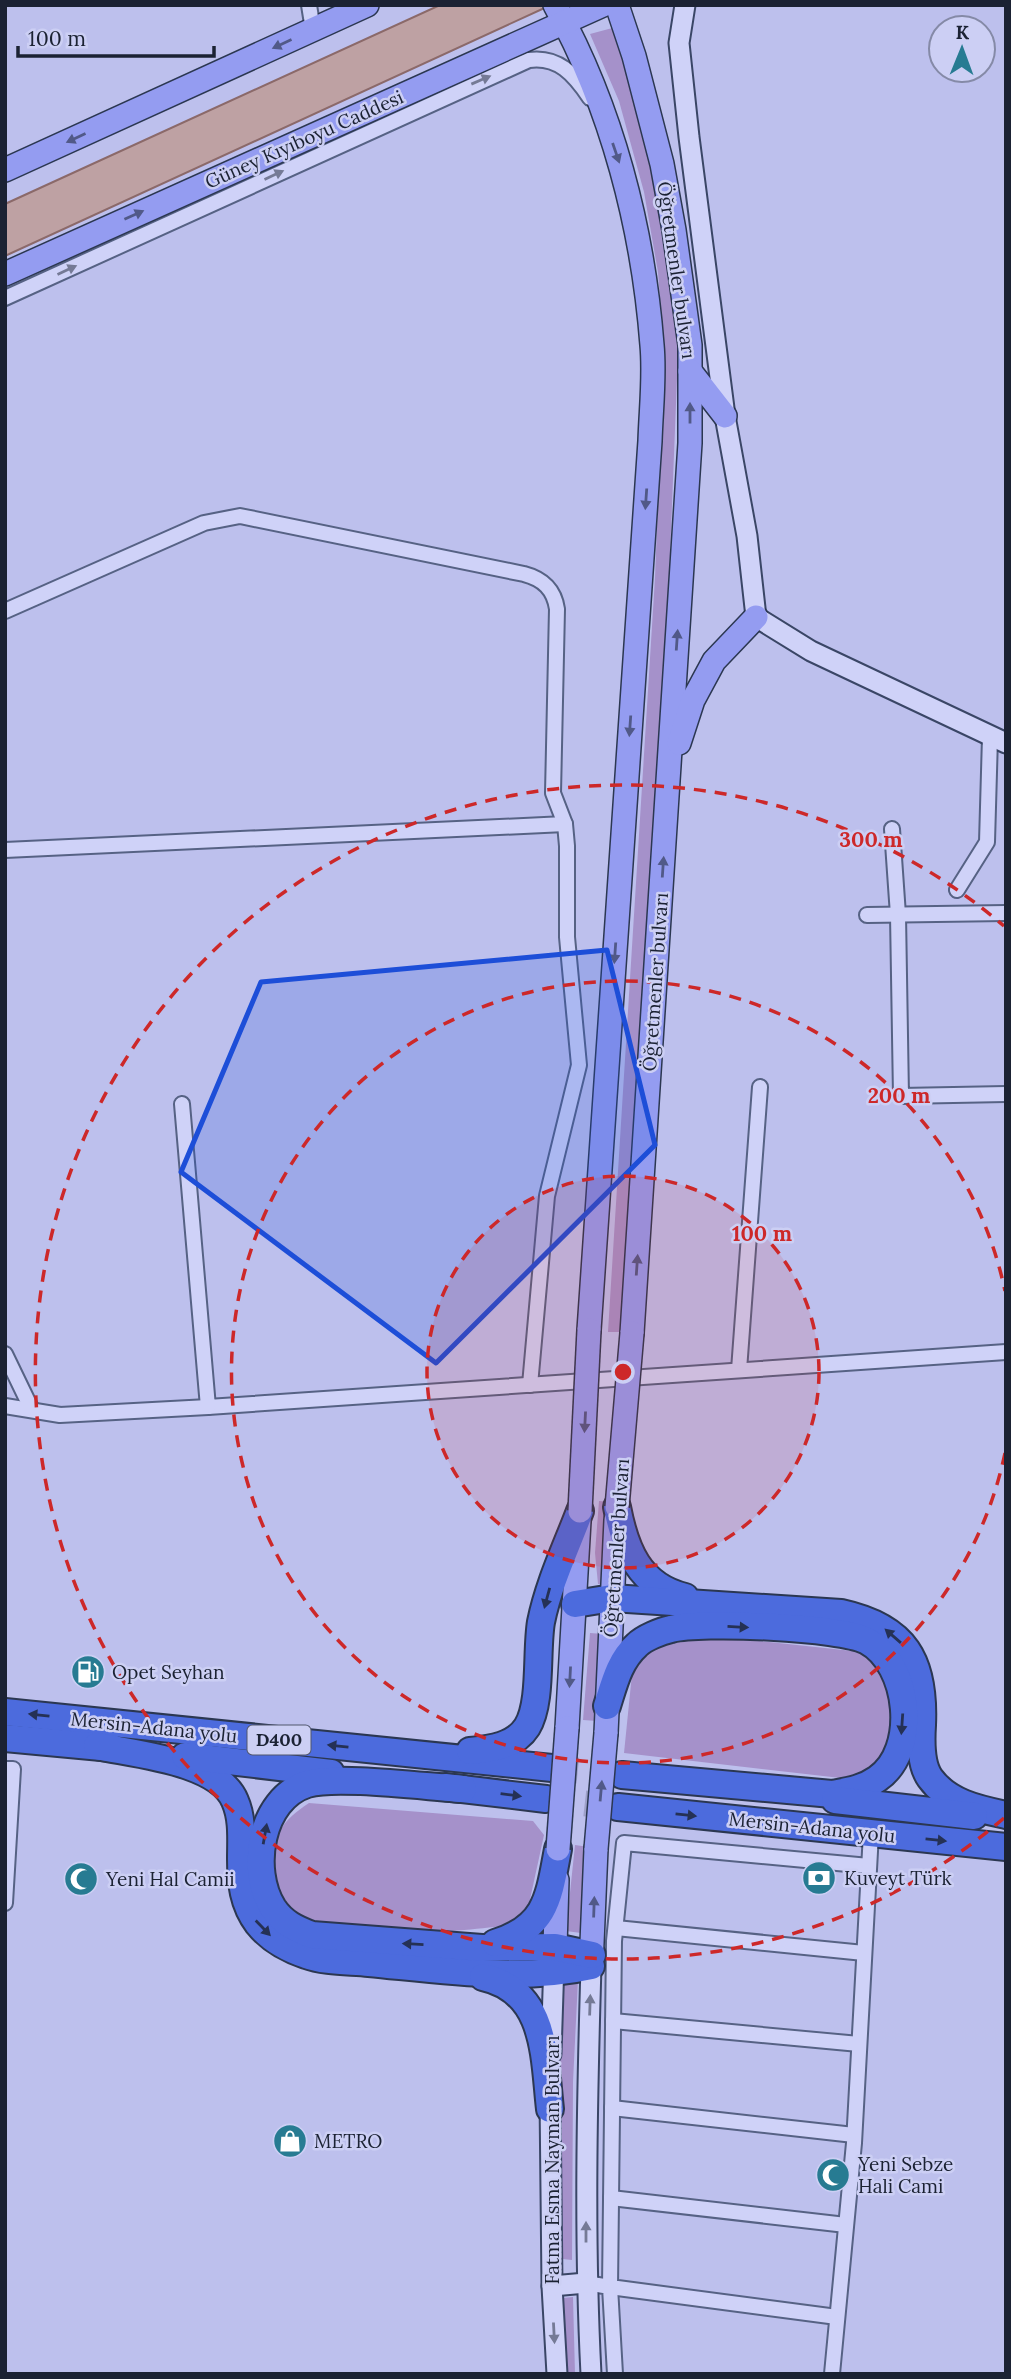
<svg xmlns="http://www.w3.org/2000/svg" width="1011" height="2379" viewBox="0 0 1011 2379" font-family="Lora,serif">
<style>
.green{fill:#a591ca}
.water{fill:#bea1a3;stroke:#8b6969;stroke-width:2}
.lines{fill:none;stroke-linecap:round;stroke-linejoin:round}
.highway-tunnel{stroke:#9da0c8;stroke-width:26;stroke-dasharray:26 13;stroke-linecap:butt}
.street-casing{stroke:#566284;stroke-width:18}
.secondary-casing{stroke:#3a4666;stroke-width:23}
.primary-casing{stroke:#2b3751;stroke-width:26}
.highway-casing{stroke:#2b3751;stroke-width:30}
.street{stroke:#cfd2f8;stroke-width:14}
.secondary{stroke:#cfd2f8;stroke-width:19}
.primary{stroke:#949cf1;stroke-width:23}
.highway{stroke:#4c6bdd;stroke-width:26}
.primary-bridge-casing{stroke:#2b3751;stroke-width:26;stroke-linecap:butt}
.primary-bridge{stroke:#949cf1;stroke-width:23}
.oneway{fill:#515988}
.oneway2{fill:#757a96}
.oneway3{fill:#253155}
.marked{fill:#1d4ed8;fill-opacity:0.2;stroke:#1d4ed8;stroke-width:5;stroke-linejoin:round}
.ring{fill:none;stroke:#cd2829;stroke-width:3.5;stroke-dasharray:12 9}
.labels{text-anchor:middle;stroke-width:5;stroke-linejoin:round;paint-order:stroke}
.shield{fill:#cccff4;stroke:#50566d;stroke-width:2}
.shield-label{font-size:18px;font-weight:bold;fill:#1b2233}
.street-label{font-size:19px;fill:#1b2233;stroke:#cccff4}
.poi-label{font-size:19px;fill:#1b2233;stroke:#cccff4;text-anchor:start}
.centre{fill:#cd2829;stroke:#cccff4;stroke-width:3.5}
.ring-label{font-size:21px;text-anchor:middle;font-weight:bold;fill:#cd2829;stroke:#cccff4;stroke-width:5;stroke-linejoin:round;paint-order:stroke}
</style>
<rect width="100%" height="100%" fill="#bdc0ed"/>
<g class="green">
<path d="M616 27 658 190 671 273 678 353 669 581 622 1332H608L655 578 664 352 658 272 644 192 619 101 590 34Z"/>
<path d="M599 1501 612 1502 608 1584H598L595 1553Z"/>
<path d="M590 1633 604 1634 597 1721 583 1720Z"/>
<path d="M679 1638 741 1639 862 1652 881 1670 891 1692 894 1730 884 1764 858 1780 624 1753 632 1674 649 1651Z"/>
<path d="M309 1803 533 1821 544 1835 529 1904 514 1924C460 1933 338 1941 291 1911 279 1903 271 1878 272 1863 276 1831 282 1821 309 1803Z"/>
<path d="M575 1845 589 1847 581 1933 566 1931Z"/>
<path d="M563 1978 578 1980 573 2082 572 2260 563 2259 559 2080Z"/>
<path d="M573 2297 575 2374H566L563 2298Z"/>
</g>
<path class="water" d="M440 5H551L5 256V204Z"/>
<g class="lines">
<g class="highway-tunnel">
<path d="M552 1768 622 1775"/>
<path d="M546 1799 618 1807"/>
</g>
<g class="street-casing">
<g id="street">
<path d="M309 5 313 30"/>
<path d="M5 298 529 60C558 56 574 74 590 98"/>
<path d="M5 611 204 523 240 516 524 574C543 579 554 589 557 609L553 793 565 824 567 846V937L579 1065 547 1196 530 1385"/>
<path d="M892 829 898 915 901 1096 1006 1094"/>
<path d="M5 850 565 824"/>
<path d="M957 890 987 842 990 737"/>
<path d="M867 915 1006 913"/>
<path d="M182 1104 208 1407 1006 1352"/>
<path d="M5 1354 32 1410"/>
<path d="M739 1370 760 1087"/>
<path d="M5 1406 60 1415 208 1407"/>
<path d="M5 1769H13L5 1903"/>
<path d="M616 1928 864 1953"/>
<path d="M613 2021 859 2044"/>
<path d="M612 2108 854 2135"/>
<path d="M611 2198 846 2225"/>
<path d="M586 2283 610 2287 615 2374"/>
<path d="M837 2317 610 2287 614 1941 624 1843 869 1866"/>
<path d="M832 2374 854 2143 871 1833"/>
</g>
</g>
<g class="secondary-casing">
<g id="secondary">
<path d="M685 5 679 43 689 137 725 416 747 536 756 617 811 651 1006 743"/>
<path d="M591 1966C587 2102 584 2238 591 2374"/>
<path d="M551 2054 554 1961"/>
<path d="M550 2098 552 2286 557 2374"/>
<path d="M552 2286 586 2283"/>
</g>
</g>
<g class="primary-casing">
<g id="primary">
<path d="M555 5C612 108 643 228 652 345 655 376 651 409 650 441L589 1330"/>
<path d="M617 5 634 56 662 164 674 230 690 345V443L632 1333"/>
<path d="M5 170 367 5"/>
<path d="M5 274 603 5"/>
<path d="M690 371 725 416"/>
<path d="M679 743 693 700 714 661 756 617"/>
<path d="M567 1728 579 1521"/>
<path d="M606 1733 616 1520"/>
<path d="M555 1947 557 1880"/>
<path d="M591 1966 596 1849"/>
</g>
</g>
<g class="highway-casing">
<g id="highway">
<path d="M617 1507C625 1549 639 1586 685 1597"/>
<path d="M575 1604 612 1598 841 1613C905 1627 925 1660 922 1725 921 1741 920 1764 930 1778 948 1803 978 1809 1006 1815"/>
<path d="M607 1706C614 1684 619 1661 637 1645 644 1638 661 1631 671 1629 700 1621 842 1627 867 1641 910 1664 919 1751 877 1779 863 1789 848 1791 832 1794L622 1775"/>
<path d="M5 1712 552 1768"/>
<path d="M5 1738 112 1748"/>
<path d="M97 1746C134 1754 219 1761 235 1801 243 1819 241 1840 241 1859 241 1883 243 1904 258 1924 270 1939 288 1949 306 1955 325 1962 349 1961 369 1963 442 1970 520 1982 591 1966"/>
<path d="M470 1751C491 1749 515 1746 527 1727 542 1703 536 1651 541 1622 549 1583 566 1548 580 1511"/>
<path d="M185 1756 331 1773"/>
<path d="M445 1787 546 1799"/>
<path d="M463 1789C428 1787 336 1775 307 1784 260 1799 249 1870 273 1908 283 1923 296 1929 312 1935L482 1948 555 1947 592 1955"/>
<path d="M835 1800 974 1816"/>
<path d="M618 1807 1006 1847"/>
<path d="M495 1943C547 1927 549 1897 558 1849"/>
<path d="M483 1977C547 1991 544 2057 550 2109"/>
</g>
</g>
<use href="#street" class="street"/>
<use href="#secondary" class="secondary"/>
<use href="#primary" class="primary"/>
<use href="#highway" class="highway"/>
<g class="primary-bridge-casing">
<g id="primary-bridge">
<path d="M617 1507 632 1333"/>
<path d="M580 1511 589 1330"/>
<path d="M558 1849 567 1728"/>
<path d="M596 1849 606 1733"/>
</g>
</g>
<use href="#primary-bridge" class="primary-bridge"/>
</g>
<defs><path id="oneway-solid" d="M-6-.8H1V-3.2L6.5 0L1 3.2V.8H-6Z" transform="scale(1.75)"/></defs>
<g class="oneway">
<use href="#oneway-solid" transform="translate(282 44) rotate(155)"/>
<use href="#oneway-solid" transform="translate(76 138) rotate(155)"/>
<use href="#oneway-solid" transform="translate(616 153) rotate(71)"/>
<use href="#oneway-solid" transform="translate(134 215) rotate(-24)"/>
<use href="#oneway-solid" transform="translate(690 413) rotate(-90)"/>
<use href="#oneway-solid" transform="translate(646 499) rotate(94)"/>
<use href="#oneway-solid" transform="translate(677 640) rotate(-86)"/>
<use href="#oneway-solid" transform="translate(630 726) rotate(94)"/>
<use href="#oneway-solid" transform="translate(663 867) rotate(-86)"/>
<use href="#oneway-solid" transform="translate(615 953) rotate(94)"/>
<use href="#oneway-solid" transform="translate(637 1265) rotate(-86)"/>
<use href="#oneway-solid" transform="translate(585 1422) rotate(93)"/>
<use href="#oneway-solid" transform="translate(570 1677) rotate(93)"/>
<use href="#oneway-solid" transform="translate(601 1791) rotate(-85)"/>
<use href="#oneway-solid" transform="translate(594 1907) rotate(-88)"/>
</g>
<g class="oneway2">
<use href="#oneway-solid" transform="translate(481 80) rotate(-23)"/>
<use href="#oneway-solid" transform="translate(274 175) rotate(-25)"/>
<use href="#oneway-solid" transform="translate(67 270) rotate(-25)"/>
<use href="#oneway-solid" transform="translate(590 2005) rotate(-88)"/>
<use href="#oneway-solid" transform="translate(586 2232) rotate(-90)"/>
<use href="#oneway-solid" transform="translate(554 2333) rotate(87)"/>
</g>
<g class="oneway3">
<use href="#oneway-solid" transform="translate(547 1598) rotate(105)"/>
<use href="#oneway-solid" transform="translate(738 1627) rotate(3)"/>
<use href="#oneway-solid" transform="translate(893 1636) rotate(-139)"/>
<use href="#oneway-solid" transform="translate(39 1715) rotate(-174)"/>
<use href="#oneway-solid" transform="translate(902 1724) rotate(94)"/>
<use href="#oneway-solid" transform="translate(338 1746) rotate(-174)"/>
<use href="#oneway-solid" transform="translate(511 1795) rotate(7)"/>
<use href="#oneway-solid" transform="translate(686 1815) rotate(6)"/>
<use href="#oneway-solid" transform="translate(265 1834) rotate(-80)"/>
<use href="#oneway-solid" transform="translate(936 1840) rotate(6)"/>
<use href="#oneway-solid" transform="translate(263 1928) rotate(46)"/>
<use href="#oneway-solid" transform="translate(413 1944) rotate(-177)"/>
</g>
<path class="marked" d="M607 950 655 1145 436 1363 181 1172 261 982Z"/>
<circle cx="623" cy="1372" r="196" fill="#cd2829" fill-opacity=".12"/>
<g class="ring">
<circle cx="623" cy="1372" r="196"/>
<path d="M1005 1453A391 391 0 1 1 1005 1291"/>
<path d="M1004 1818A587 587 0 1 1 1004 926"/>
</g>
<defs>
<g id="fuel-disc" transform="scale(1.75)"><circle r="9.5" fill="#277b92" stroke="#cccff4"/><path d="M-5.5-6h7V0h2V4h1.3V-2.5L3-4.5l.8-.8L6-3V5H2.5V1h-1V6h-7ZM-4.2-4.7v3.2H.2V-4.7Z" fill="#fff"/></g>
<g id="bank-disc" transform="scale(1.75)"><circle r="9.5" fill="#277b92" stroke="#cccff4"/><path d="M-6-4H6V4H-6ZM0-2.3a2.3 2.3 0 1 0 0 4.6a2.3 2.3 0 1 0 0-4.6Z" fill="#fff"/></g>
<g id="mosque-disc" transform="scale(1.75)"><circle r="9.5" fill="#277b92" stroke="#cccff4"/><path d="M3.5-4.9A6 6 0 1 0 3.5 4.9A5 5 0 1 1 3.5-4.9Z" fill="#fff"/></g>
<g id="shop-disc" transform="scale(1.75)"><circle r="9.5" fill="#277b92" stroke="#cccff4"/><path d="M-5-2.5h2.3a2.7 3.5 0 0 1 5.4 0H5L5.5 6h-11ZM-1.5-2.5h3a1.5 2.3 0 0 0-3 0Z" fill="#fff"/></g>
</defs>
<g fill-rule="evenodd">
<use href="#fuel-disc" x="88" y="1672"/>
<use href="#bank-disc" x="819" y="1878"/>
<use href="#mosque-disc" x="81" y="1879"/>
<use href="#shop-disc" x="290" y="2141"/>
<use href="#mosque-disc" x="833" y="2175"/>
</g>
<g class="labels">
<rect class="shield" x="247.5" y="1725.5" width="63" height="29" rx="5"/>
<g class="shield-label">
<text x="279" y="1746">D400</text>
</g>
<g class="street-label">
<text transform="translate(304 139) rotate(-24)" y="7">Güney Kıyıboyu Caddesi</text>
<text transform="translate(677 270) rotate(82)" y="7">Öğretmenler bulvarı</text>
<text transform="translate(655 982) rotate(-86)" y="7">Öğretmenler bulvarı</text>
<text transform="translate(616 1548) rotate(-86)" y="7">Öğretmenler bulvarı</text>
<text transform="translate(154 1727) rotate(6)" y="7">Mersin-Adana yolu</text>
<text transform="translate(812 1827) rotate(6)" y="7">Mersin-Adana yolu</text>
<text transform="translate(552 2160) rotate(-90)" y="7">Fatma Esma Nayman Bulvarı</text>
</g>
<g class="poi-label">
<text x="112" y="1679">Opet Seyhan</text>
<text x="844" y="1885">Kuveyt Türk</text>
<text x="106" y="1886">Yeni Hal Camii</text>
<text x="314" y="2148">METRO</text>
<text x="858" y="2171">Yeni Sebze<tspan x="858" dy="22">Hali Cami</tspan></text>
</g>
</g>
<circle cx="623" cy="1372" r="10" class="centre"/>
<g class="ring-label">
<text x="871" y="847">300 m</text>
<text x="899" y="1103">200 m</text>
<text x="762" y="1241">100 m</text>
</g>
<rect width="1011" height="2379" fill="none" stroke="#1b2233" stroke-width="14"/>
<g transform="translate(962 49) rotate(1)"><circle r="33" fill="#cccff4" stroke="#858aa7" stroke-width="2"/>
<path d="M0-5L12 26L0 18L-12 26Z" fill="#277b92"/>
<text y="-10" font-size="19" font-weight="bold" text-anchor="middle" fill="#1b2233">K</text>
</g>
<path d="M18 46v10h196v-10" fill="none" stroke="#1b2233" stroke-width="3.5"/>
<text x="28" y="46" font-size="21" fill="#1b2233" stroke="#cccff4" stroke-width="5" paint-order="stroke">100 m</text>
</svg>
